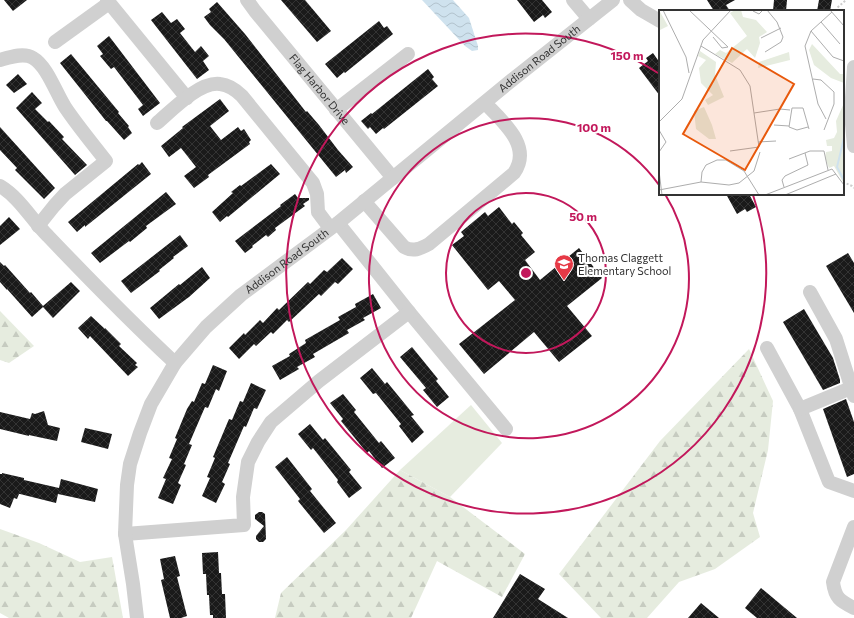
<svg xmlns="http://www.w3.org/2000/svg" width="854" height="618" viewBox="0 0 854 618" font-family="Commissioner,sans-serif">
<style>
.green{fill:#e6ecdf}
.forest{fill:url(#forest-firs)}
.water{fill:url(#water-waves)}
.building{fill:url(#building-cross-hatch)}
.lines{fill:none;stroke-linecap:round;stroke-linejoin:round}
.path{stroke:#cdcdcd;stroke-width:2;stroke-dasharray:2 2;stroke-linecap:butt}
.minor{stroke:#d0d0d0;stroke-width:14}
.ring{fill:none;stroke:#c2185b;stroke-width:2}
.labels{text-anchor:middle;stroke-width:4;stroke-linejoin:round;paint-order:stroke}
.street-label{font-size:11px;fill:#333;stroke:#fff}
.poi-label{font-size:11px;fill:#333;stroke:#fff;text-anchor:start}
.inset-river{fill:none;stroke:#cfe2ee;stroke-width:2}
.inset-road{fill:none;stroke:#adadad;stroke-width:1}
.view{fill:#e8590c;fill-opacity:0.15;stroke:#e8590c;stroke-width:2}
.inset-edge{fill:none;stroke:#333;stroke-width:2}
.centre{fill:#c2185b;stroke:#fff;stroke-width:2}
.ring-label{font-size:12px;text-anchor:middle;font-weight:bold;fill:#c2185b;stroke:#fff;stroke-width:4;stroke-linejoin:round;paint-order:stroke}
</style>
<defs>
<pattern id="forest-firs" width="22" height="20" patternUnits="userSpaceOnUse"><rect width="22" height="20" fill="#e6ecdf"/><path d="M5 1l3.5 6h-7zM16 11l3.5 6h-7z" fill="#c6cbc0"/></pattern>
<pattern id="water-waves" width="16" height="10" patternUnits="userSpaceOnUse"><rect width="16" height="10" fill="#cfe2ee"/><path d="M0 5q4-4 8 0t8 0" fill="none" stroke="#b2c2cd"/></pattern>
<pattern id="building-cross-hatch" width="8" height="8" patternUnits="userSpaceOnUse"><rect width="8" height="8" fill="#1a1a1a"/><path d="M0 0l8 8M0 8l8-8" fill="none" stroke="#333"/></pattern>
</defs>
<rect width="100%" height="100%" fill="#fff"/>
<path class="green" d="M471 405 502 443 450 497 400 470Z"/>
<g class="forest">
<path d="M0 311 34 346 9 363 0 360Z"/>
<path d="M749 349 773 401 768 450 753 513 760 537 715 569 679 582 647 618H601L559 574 660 441Z"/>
<path d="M400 470 450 497 525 554 502 597 437 561 411 618H275L281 593 346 530Z"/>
<path d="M0 529 39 543 80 562 112 557 123 618H9L0 613Z"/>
</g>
<path class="water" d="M422 0H453L469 18 478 46V50L472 51 465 46Z"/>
<g class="building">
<path d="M4 0H27L13 11Z"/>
<path d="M281 0H305L331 31 317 42Z"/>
<path d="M517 0H542L552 12 545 18 543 15 534 22Z"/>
<path d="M707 0H735L726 5 730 11H714Z"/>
<path d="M774 0H787L786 11H773Z"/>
<path d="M819 0H832L830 11H817Z"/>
<path d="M217 2 245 34 306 112 307 111 319 125 338 150 353 167 346 173 345 170 336 177 224 39 210 25 204 17 211 12 209 9Z"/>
<path d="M162 12 171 23 177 19 185 29 180 33 195 52 201 46 209 56 203 61 209 70 197 79 151 20Z"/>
<path d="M379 21 384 28 387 26 393 34 345 73 344 72 337 78 325 64Z"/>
<path d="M109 36 160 103 143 116 138 109 143 105 114 67 111 69 100 56 103 54 97 46Z"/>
<path d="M653 53 660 63V96L639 68 648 61 646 58Z"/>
<path d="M71 54 119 112 118 113 129 126 128 127 132 133 124 140 107 121H106L60 63Z"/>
<path d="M428 69 434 77 432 79 438 86 384 129 383 128 376 134 370 127 368 129 361 121 371 113 372 114Z"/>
<path d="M18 74 27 84 14 93 6 85Z"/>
<path d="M32 92 42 103 35 109 48 122 49 121 64 137 62 139 87 165 75 175 16 108Z"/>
<path d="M220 99 229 111 210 126 221 140 238 127 241 131 244 129 251 140 249 142 250 144 208 175 209 177 194 188 184 176 196 167 181 148 169 157 161 146 183 128 182 127Z"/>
<path d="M0 127 55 188 44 199 15 170 17 168 0 150Z"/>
<path d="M142 162 151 174 85 227V225L77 232 68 222 138 164 139 165Z"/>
<path d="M271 164 280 174 228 217 227 216 220 222 212 212 233 193 231 192 240 185 241 186Z"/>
<path d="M166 192 176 204 146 226 147 228 130 242 129 241 100 263 91 253Z"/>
<path d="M295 194 298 198H309V200L303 204 305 206 275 228 276 230 268 237 266 235 252 246 253 247 245 253 235 241 281 206 280 205Z"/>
<path d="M726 194H749L756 207 747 212 745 209 737 214Z"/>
<path d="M499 207 512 224 514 222 523 233 521 235 535 252 525 260 540 280 579 248 602 278 567 306 592 336 559 362 534 332 484 374 459 344 515 300 499 281 488 290 452 245 464 236 461 232 485 212 488 216Z"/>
<path d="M9 217 20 229 0 245V226Z"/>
<path d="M180 235 188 246 173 257 174 258 159 270 160 271 131 293 121 281Z"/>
<path d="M848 253 854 263V313L826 266Z"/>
<path d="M342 258 353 269 338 284 335 282 321 296 319 294 289 322 287 320 273 334 271 332 256 346 254 344 239 359 229 348 244 333 245 335 260 320 263 323 277 308 279 310 308 282 310 284 324 270 327 272Z"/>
<path d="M0 262 4 266 5 265 30 293 31 292 43 306 71 282 80 291 53 318 43 307 32 317 7 289V290L0 282Z"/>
<path d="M202 267 210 278 189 297 159 319 150 308 179 284 180 285Z"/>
<path d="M373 294 381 308 363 318 365 320 347 330 349 333 313 354 315 357 297 367 299 369 280 380 272 366 290 356 289 354 306 343 305 340 340 320 338 317 356 307 355 304Z"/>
<path d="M804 309 833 358 840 380V383L823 390 783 322Z"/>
<path d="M91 316 105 329V328L121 344 119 346 137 363 135 365 138 367 128 376 90 336 88 339 78 328Z"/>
<path d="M412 347 438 379 436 381 449 397 437 407 423 390 426 388 400 357Z"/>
<path d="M213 365 227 371 219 391 216 389 208 408 205 407 189 444 192 445 184 464 186 465 178 483 181 485 173 504 158 498 166 479 163 478 172 459 169 458 177 439 175 438 187 409 192 401 194 402 202 383 205 384Z"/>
<path d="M372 368 385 384 387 382 414 415 411 416 424 432 412 443 399 426 401 424 376 393 373 394 360 378Z"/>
<path d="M251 383 266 390 257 409 254 408 246 427 244 426 228 463 230 464 222 482 225 484 216 503 202 496 210 478 207 477 215 458 213 457 229 419 232 420 240 401 243 402Z"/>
<path d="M343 394 356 410 354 412 379 443 381 441 395 458 382 468 369 451 367 453 341 421 343 419 330 403Z"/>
<path d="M846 399 854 422V474L847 477 823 409Z"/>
<path d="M44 411 48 425 60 428 57 441 38 437 29 435V436L0 429V412L30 419 32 413 35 414Z"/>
<path d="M310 424 323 440 325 438 351 470 349 472 362 488 349 498 337 482 338 480 313 448 311 450 298 434Z"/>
<path d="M85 428 112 434 108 449 81 442Z"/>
<path d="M287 457 312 489 310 491 336 523 324 533 298 501 300 499 275 467Z"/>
<path d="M2 473 24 478V480L59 488 61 479 98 489 95 502 58 494 56 503 20 494H19L17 499 14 498 10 508 0 504V474H2Z"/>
<path d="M259 512H262L265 514 266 539 263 542H259L256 539V536L264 526 255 519V515Z"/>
<path d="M218 552 219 573H221L222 594H225L226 618H213V615H210L209 595H207L206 574H203L202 553Z"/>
<path d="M175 556 180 576 177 577 187 616 181 618H170L161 580 164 579 160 559Z"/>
<path d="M520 574 545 589 538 599 568 618H493Z"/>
<path d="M761 588 797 618H757L745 608Z"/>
<path d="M701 603 719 618H688Z"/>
</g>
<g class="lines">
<g class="path">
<path d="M836 11 837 8 846 0"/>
<path d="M843 182 852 186 854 188"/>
</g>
<g class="minor">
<path d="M107 0 187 98"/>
<path id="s1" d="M247 0 255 11 393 178"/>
<path d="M573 0 589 19"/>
<path d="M630 0 641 10 660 21"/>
<path d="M55 42 109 3"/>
<path d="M0 60C10 57 24 52 33 58 47 66 56 93 65 107 77 125 92 143 106 161L65 194 54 206 38 226"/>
<path d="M854 67 851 113 854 146"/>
<path d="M336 110 408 54"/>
<path d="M157 123C172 110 200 81 220 84 229 85 236 90 242 96L313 183 317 194 318 212 330 228"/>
<path d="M0 186C20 198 31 219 48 236 89 279 131 322 175 363"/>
<path d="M364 201 404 247C413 252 420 249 429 244L514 173C533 146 502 121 485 103"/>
<path d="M338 223 409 312 506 429"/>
<path d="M810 292 836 339 854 396"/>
<path d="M767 348 800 409 829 482 854 491"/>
<path d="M800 409 851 388"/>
<path d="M854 527 833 582C835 598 840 601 854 608"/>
<path d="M125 534 244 525 243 497 248 462 258 442 271 422 319 381 409 312"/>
<path id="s2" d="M137 618 133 584 125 534 127 485 130 464 140 433 151 404 175 363 206 327 241 295 338 223 512 80 613 0"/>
</g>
</g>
<g class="ring">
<circle cx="526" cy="273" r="80"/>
<path d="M665 194A160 160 0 1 1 659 185"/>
<path d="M753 195A240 240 0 1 1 658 73"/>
</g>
<defs>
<g id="school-pin" transform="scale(1)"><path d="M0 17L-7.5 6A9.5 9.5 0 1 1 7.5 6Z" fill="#e63946" stroke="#fff"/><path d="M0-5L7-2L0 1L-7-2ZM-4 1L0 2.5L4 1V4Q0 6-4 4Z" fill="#fff"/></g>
</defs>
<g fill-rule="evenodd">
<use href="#school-pin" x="564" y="264"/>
</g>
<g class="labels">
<g class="street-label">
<text dy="4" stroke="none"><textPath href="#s2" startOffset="742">Addison Road South</textPath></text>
<text dy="4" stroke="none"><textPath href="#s1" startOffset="115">Flag Harbor Drive</textPath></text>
<text dy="4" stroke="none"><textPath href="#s2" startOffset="418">Addison Road South</textPath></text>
</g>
<g class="poi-label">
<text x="578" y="262">Thomas Claggett<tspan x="578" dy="13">Elementary School</tspan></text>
</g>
</g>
<g transform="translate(659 10)">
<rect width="185" height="185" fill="#fff"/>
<path d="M0 0 9 16 1 20 0 19ZM76 0H82L84 7 97 10 108 22 100 27 101 33 96 48 88 39 73 53 56 44 61 40 67 43 88 26 71 3ZM153 34 181 64H185V73L172 68 155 55 150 40ZM41 41 57 52 56 65 65 87 49 95 46 90 54 85 42 73 40 58 47 50 39 46ZM130 42 131 50 99 58 100 52ZM185 93V174L175 156 170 158 166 148 167 142 173 141V136H168L167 130 175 128 178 122 177 111ZM45 97 53 115 57 129H50L37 119 35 101Z" fill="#e6ecdf"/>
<path class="inset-river" d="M185 128 178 157 185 170"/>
<path class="inset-road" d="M4 0 27 47 30 63M30 0 69 37 63 38 54 27M171 0 185 16M94 1 100 4 104 0M162 12 181 34M152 21 174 47 185 51M102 28 122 18M42 36 81 60 91 76 100 137 71 141M106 42 122 32 124 27 118 12 108 0M154 69 162 70 175 82V94L165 120M95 103 121 99 131 100M167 109 159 94 146 36 152 21 173 2M0 112 23 89 44 30 72 0M115 115 130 116M149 117 138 120 130 117 133 98H144L150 119M0 120 7 132 0 142M99 132 117 131M130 149 151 141H165L169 160M0 161 3 185M42 172 43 162 47 155 58 150H67L85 161 100 185M125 177 123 170 126 166 149 155 146 143M0 180 42 172 70 175 80 173 95 161 101 142M106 185 173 159 185 175M126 185 177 164"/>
<path class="view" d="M73 38 135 74 86 160 24 124Z"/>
<rect width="185" height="185" class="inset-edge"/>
</g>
<circle cx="526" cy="273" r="6" class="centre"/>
<g class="ring-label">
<text x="627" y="60">150 m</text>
<text x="594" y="132">100 m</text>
<text x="583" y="221">50 m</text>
</g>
</svg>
